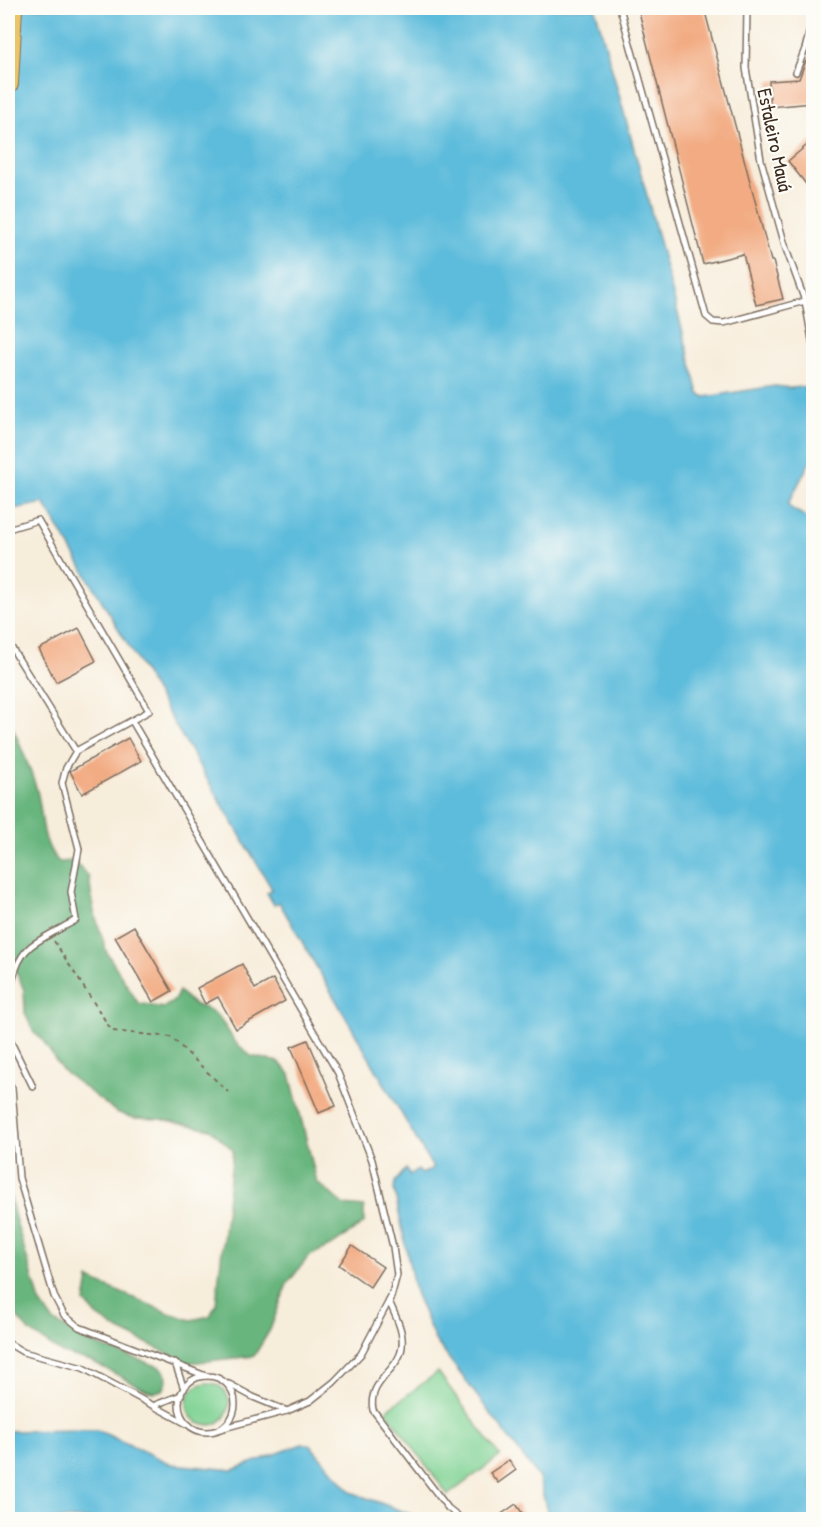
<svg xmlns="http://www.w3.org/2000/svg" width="821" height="1527" viewBox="0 0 821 1527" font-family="'Patrick Hand',sans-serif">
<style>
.green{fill:#81d395;stroke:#5e7e5a;stroke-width:1.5}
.forest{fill:#68b57e;stroke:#52704e;stroke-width:1.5}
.water{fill:#5dbcdb;stroke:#4c737c;stroke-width:1.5}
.building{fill:#f2ab82}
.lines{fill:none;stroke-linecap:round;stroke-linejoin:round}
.service-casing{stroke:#7d6e60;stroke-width:8}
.motorway-casing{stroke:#7d6e60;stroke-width:22}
.path{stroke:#7d6e60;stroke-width:2;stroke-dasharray:4.5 4.5;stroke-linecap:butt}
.service{stroke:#fff;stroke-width:5}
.motorway{stroke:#ecc569;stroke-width:20}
.labels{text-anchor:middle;stroke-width:4.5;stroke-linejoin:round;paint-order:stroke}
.street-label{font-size:20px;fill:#3b2a1e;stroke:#fdfcf7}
</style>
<rect width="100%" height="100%" fill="#fdfcf7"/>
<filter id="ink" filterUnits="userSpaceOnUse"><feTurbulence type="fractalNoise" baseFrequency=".0167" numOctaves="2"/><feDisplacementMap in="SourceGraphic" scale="12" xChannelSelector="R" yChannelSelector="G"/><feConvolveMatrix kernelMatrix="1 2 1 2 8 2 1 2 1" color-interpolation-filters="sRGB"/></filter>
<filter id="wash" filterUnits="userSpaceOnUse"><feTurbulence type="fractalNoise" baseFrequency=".008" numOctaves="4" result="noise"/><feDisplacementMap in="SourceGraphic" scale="24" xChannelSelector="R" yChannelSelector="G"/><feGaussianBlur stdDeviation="1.35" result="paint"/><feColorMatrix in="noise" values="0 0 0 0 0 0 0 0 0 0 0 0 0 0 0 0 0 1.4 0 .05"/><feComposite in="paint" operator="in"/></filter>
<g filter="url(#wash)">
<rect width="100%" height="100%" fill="#f7eddb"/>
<g class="green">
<path d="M438 1372 500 1456 448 1495 386 1411Z"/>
<circle cx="208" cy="1404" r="21"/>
</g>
<g class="forest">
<path d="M8 717C18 739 28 763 36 787 44 812 39 842 59 862L74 861 89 877 93 908 107 953 138 1003 163 1008 174 1001 179 991 193 1004 207 1009 219 1017 235 1042 251 1056 279 1062 290 1074 317 1182 344 1205 364 1207V1223L334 1244 309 1256 287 1284 270 1330 254 1356 188 1363 115 1328 97 1316 85 1302 89 1279 169 1313 191 1320 210 1316 216 1304 233 1150 210 1129 160 1119 134 1118 116 1112 62 1070 42 1039 34 1033 25 1013 24 990 8 953Z"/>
<path d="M8 1171 10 1195 15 1218 40 1302 53 1321 94 1344 160 1367C168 1374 169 1380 163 1390L155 1392 148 1391 91 1361 62 1353 29 1331 8 1307Z"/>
</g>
<g class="water">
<path d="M8 8H595L646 192 699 394 705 397 775 386 791 388 813 386V456L788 504 792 509 814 521 813 1519H549L539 1478 435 1340 415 1292 394 1189 395 1182 406 1169 410 1175 418 1170 422 1174 433 1168 279 902 274 905 267 893 272 889 44 503 8 510Z"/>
<path d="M97 1430 171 1464 233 1470 302 1444 310 1445 351 1492 423 1519H8V1431Z"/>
</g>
<g id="blocks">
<g class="building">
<path d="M638 8H704L771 261H773L783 299 756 305 743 254 703 264Z"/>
<path d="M813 53V103L770 107 769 81 799 79 805 63Z"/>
<path d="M813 140V193L788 161Z"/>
<path d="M79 628 96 661 56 682 39 649Z"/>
<path d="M128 738 141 761 82 794 70 771Z"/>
<path d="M134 926 172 991 153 1002 115 937Z"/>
<path d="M242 964 255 989 273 979 285 1001 236 1029 218 997 205 1004 197 988Z"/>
<path d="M308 1040 336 1106 319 1113 291 1047Z"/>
<path d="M352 1246 383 1267 370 1287 339 1265Z"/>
<path d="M509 1460 516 1470 498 1483 490 1473Z"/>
<path d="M516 1504 527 1520H493Z"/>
</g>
</g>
</g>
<g filter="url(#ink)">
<use href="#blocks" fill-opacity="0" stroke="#7d6e60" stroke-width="1.5"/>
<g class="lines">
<g class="service-casing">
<g id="service">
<path d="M620 8 706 316 713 322 724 323 805 301 814 351"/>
<path d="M747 8 746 68 761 160 786 249 805 301H814"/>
<path d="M796 72 805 49 814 14"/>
<path d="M8 529 38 520 149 711 76 751"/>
<path d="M8 642 76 751 66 768 62 783 79 849 71 892 76 920C64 927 39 939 30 947 15 960 12 983 8 1000"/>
<path d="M132 721 338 1073 372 1160 393 1247 397 1275 391 1297 361 1354 334 1382 310 1401 287 1411 220 1429"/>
<path d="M8 1036 33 1087"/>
<path d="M8 1082 12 1088 19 1178 54 1296 64 1315 79 1327 206 1376"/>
<path d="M389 1301C395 1316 404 1330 402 1347 399 1371 367 1381 373 1410L448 1508 463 1520"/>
<path d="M8 1343 23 1352 83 1368 189 1425"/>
<path d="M175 1363 184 1389"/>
<circle cx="207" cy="1404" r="28"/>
<path d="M229 1384 253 1397 287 1411"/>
<path d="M155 1405 181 1395"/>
</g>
</g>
<g class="motorway-casing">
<path id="motorway" d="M8 84 12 8"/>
</g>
<path class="path" d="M54 941 112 1031 171 1037 228 1092"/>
<use href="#service" class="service"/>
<use href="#motorway" class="motorway"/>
</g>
</g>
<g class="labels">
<g class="street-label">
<text transform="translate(775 140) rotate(78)" y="7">Estaleiro Mauá</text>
</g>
</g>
<rect width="821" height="1527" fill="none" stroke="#fdfcf7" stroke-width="30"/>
</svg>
